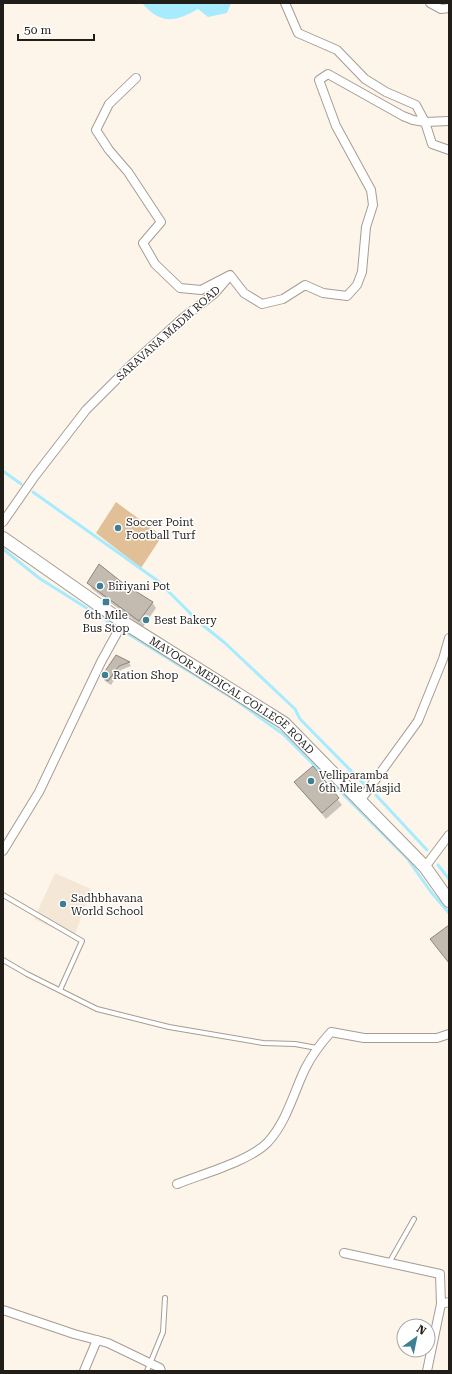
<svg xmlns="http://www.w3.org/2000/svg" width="452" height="1374" viewBox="0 0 452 1374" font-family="'Roboto Serif',serif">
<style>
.built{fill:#f5e7d6}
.green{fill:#e2c097}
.water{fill:#a7ebfe}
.shadow{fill:#0003}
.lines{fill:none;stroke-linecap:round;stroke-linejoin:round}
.stream{stroke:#a7ebfe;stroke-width:3}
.building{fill:#c3bab0;stroke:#8e867d}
.service-casing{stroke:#a59d93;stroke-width:6}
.minor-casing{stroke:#a59d93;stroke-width:10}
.secondary-casing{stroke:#a59d93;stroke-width:14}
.service{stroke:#fff;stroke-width:4}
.minor{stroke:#fff;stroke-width:8}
.secondary{stroke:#fff;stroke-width:12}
.poi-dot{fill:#3d8091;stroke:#fff;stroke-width:1.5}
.labels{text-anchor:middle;stroke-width:3;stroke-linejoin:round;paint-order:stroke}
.street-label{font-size:11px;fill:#211e1a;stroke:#fff}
.poi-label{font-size:11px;fill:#211e1a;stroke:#fff;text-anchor:start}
</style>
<rect width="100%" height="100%" fill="#fef5ea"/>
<path class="built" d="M55 873 91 889 74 938 34 919Z"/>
<path class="green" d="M116 502 162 536 141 568 96 533Z"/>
<path class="water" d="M142 3H231L227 13 208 17 198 9C175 22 161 25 142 3Z"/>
<g class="shadow">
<path d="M89 583 124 585 152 602 156 608 143 627 92 589Z"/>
<path d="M116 656 129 663 131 666 121 670 111 685 105 681 102 677Z"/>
<path d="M313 768 342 805 326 819 295 783Z"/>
</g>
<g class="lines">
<g class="stream">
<path d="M3 471 21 484"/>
<path d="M33 492 158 581 200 623 225 643 295 709 300 719 364 784"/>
<path d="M3 549 39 578 112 624"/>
<path d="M125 632 234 699 283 734 407 858 431 892 449 913"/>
<path d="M376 795 427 850"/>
<path d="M438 865 449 879"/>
</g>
</g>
<g class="building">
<path d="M99 564 124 584 153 602 139 621 87 583Z"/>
<path d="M116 655 130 662 119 666 108 681 101 677Z"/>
<path d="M313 766 339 798 322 813 294 782Z"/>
<path d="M449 925V963L430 939Z"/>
</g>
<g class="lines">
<g class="service-casing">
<g id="service">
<path d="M3 895 82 941 60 990"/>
<path d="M3 960 27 974 97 1009 169 1027 263 1043 295 1044 317 1048"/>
<path d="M389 1263 414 1219"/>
<path d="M147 1371 163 1332 165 1298"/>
</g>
</g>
<g class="minor-casing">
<g id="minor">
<path d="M285 3 298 33 337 50 365 79 386 92 416 105 425 122 449 121"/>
<path d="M430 3 441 9 449 8"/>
<path d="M136 78 109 104 96 130 109 150 128 172 161 222 143 243 155 264 180 288 201 290 230 275 244 293 262 304 283 299 305 285 323 293 347 296 357 285 362 272 366 227 373 205 371 190 336 126 319 80 328 74 403 116 413 120 425 122 432 144 449 150"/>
<path d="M3 522 35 476 86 410 132 364 183 318 215 293 228 278"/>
<path d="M360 801 418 721 443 659 449 638"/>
<path d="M3 851 39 792 101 662 123 622"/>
<path d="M425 867 449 835"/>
<path d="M177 1184C202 1174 250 1161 268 1142 287 1121 293 1094 305 1069 312 1055 321 1043 331 1032L364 1038H437L449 1034"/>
<path d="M344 1253 440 1274 441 1304"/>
<path d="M3 1310 74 1334 108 1343 160 1368 161 1371"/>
<path d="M84 1371 97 1340"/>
<path d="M427 1371 441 1304 449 1302"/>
</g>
</g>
<g class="secondary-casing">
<g id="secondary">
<path id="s1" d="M3 538 123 622 284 723 425 867 449 901"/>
</g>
</g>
<use href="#service" class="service"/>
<use href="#minor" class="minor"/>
<use href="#secondary" class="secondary"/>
</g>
<g class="poi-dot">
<circle cx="118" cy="528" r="4"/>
<circle cx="100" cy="586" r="4"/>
<rect x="102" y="598" width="8" height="8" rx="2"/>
<circle cx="146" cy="620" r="4"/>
<circle cx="105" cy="675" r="4"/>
<circle cx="311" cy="781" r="4"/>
<circle cx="63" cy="904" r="4"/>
</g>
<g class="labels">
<g class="street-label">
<text transform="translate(168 333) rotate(-42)" y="4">SARAVANA MADM ROAD</text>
<text dy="4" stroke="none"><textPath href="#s1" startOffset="278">MAVOOR-MEDICAL COLLEGE ROAD</textPath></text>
</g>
<g class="poi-label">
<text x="126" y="526">Soccer Point<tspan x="126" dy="13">Football Turf</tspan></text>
<text x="108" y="590">Biriyani Pot</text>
<text x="106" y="619" text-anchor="middle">6th Mile<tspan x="106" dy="13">Bus Stop</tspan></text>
<text x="154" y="624">Best Bakery</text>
<text x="113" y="679">Ration Shop</text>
<text x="319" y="779">Velliparamba<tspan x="319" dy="13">6th Mile Masjid</tspan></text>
<text x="71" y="902">Sadhbhavana<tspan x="71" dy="13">World School</tspan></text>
</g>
</g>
<rect width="452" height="1374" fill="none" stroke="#211e1a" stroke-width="8"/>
<g transform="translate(416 1338) rotate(33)"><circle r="19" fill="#ffffff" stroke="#a6a5a3"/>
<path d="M0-3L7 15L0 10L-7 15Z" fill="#3d8091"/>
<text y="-6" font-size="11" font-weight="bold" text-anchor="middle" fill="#211e1a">N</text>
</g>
<path d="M18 34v6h76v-6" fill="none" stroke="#211e1a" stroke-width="2"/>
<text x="24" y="34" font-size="12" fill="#211e1a" stroke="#ffffff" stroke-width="3" paint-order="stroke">50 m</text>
</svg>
